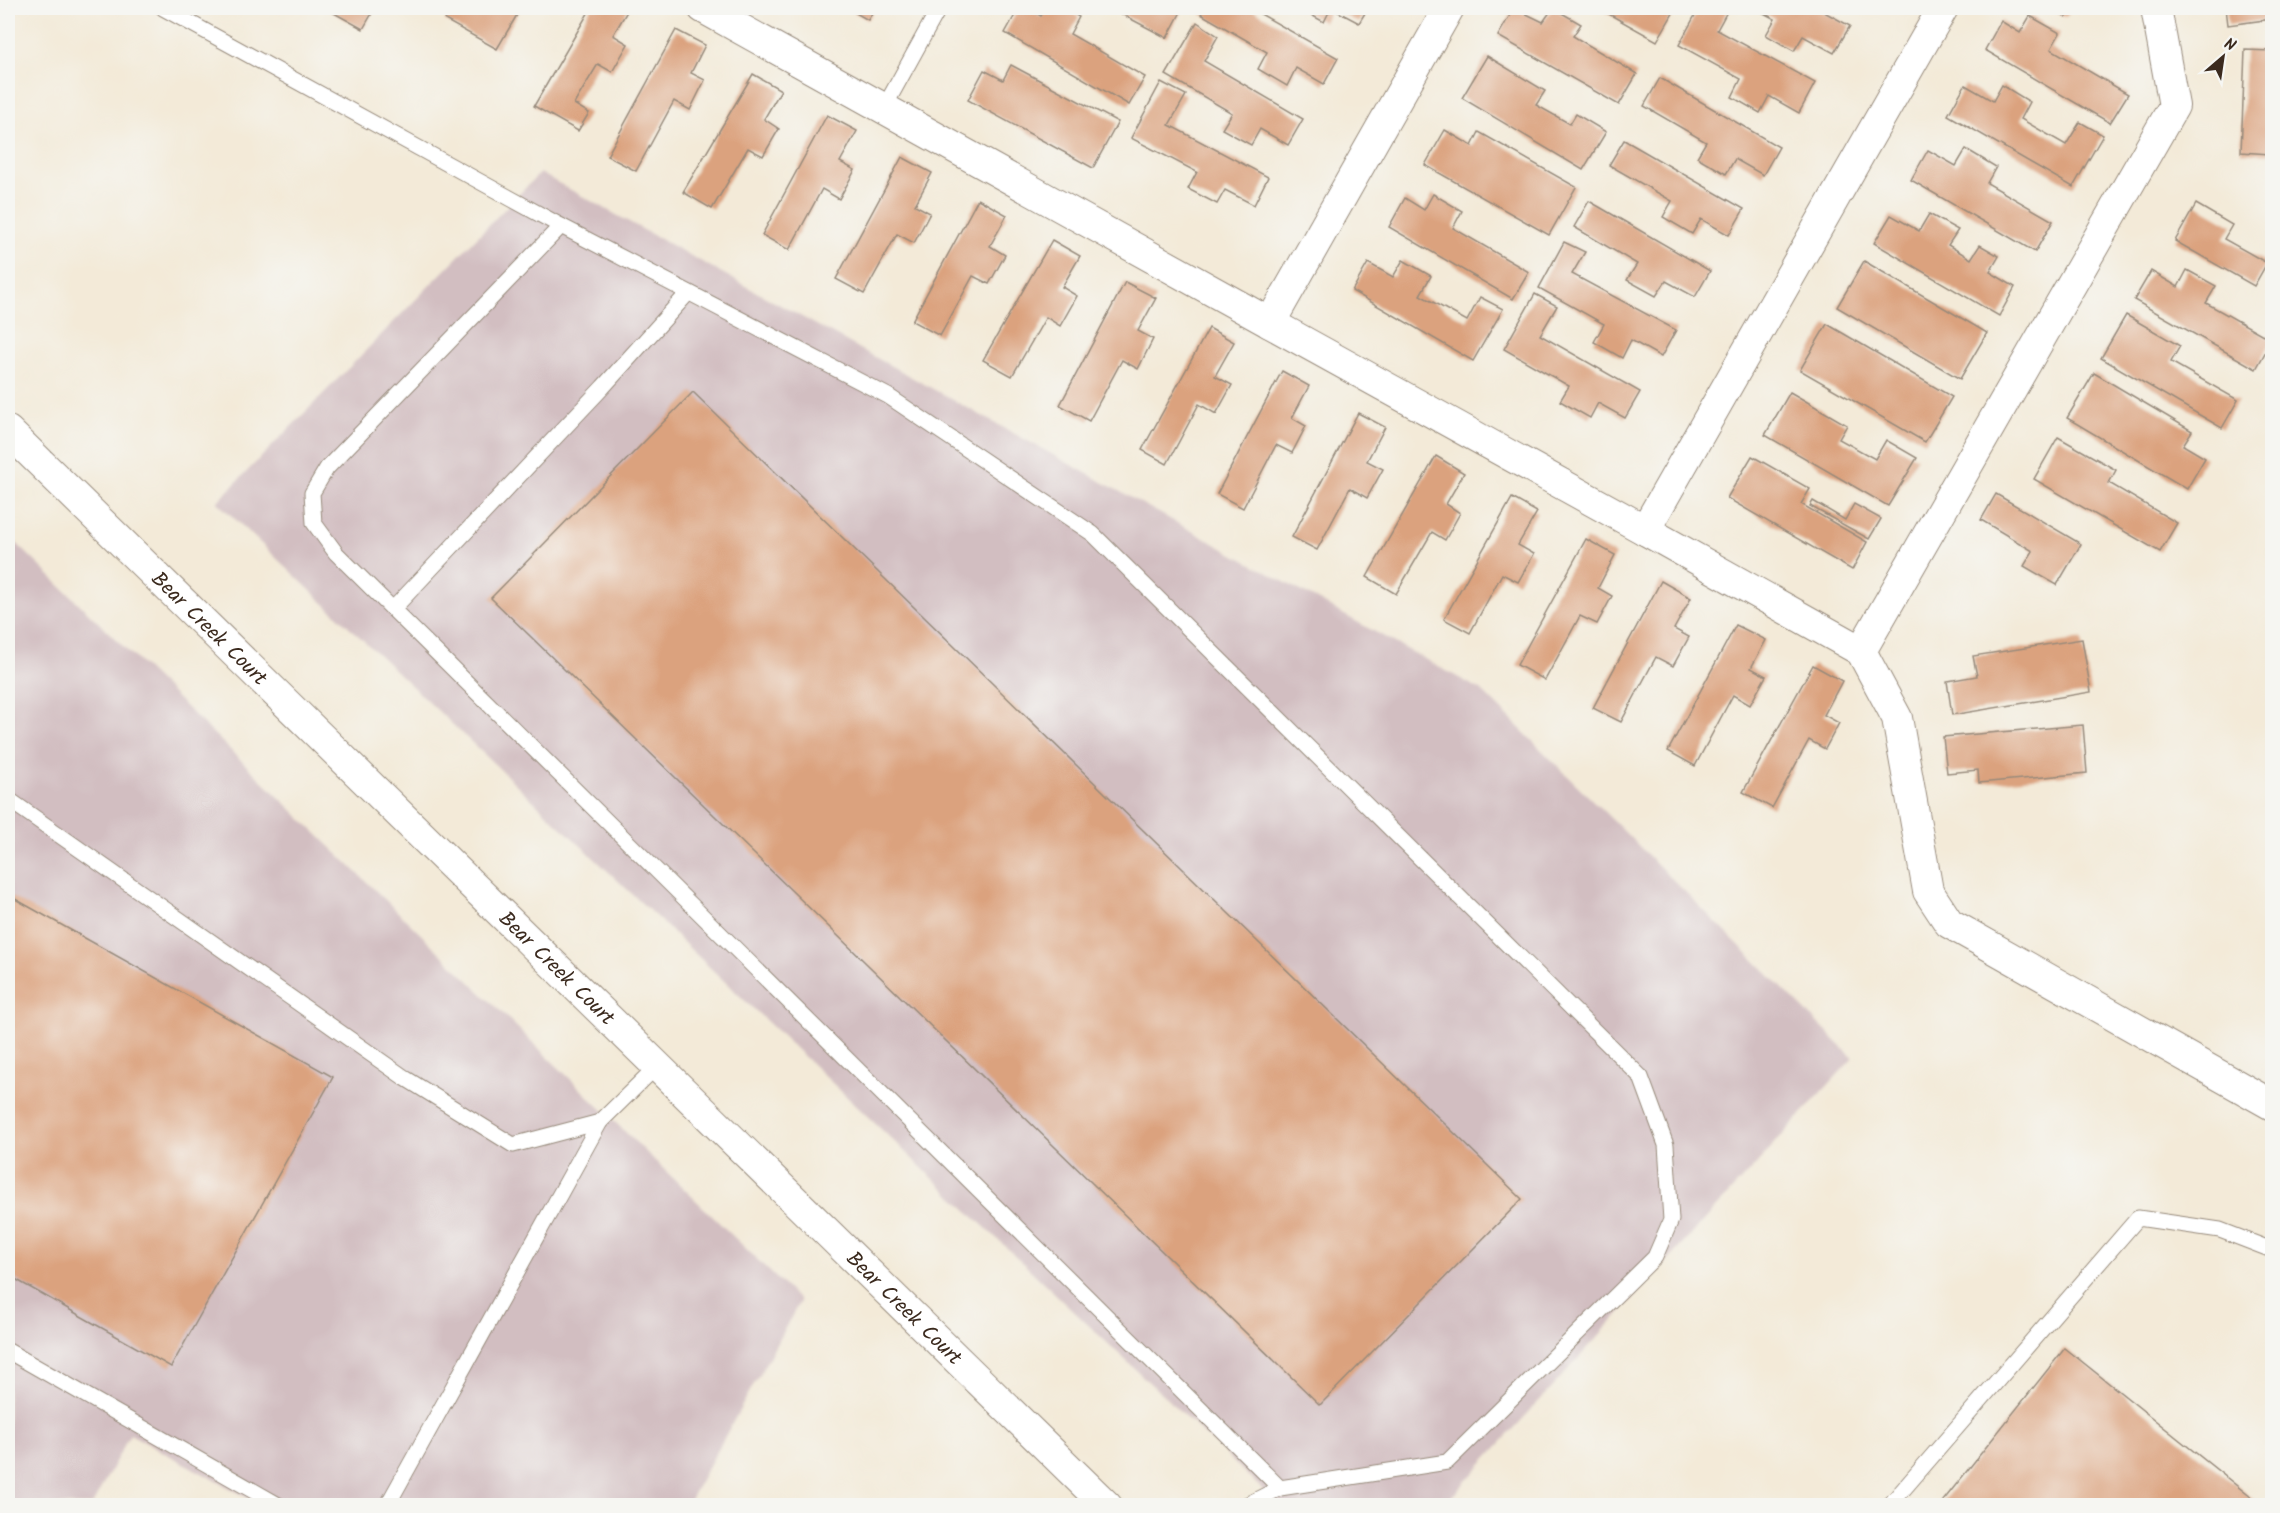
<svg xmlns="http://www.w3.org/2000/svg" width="2280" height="1513" viewBox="0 0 2280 1513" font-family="Kalam,sans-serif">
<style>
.industrial{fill:#d2bec1}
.building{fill:#dba27e}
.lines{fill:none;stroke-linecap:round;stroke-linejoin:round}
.service-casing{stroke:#978a7b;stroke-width:17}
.minor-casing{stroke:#978a7b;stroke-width:32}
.service{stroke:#fff;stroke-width:15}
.minor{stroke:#fff;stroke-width:30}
.labels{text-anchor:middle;stroke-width:5;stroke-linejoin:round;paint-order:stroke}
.street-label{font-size:21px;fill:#3b2a1e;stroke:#f6f6f2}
</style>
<rect width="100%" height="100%" fill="#f6f6f2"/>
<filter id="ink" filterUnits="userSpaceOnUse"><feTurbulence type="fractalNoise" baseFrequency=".0167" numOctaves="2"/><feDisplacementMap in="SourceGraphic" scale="12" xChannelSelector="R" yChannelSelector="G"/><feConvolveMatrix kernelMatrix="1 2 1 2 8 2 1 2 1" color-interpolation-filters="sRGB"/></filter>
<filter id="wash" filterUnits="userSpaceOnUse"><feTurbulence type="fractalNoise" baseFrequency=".008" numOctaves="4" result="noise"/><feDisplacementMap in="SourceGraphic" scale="24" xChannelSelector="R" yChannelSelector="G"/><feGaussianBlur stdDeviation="1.35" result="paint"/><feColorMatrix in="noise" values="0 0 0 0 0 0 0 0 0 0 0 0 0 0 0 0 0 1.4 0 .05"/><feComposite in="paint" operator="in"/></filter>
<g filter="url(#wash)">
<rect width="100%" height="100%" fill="#f3ead8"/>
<g class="industrial">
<path d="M540 173 1481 690 1853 1058 1444 1505H1279L217 502Z"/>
<path d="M8 535 800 1301 687 1505H261L130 1434 92 1505H8Z"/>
</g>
<g id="blocks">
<g class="building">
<path d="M325 8H375L363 29Z"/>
<path d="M452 8H521L497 49 445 20Z"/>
<path d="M591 8H629L613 35 628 44 612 72 598 64 574 104 589 113 578 131 534 106Z"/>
<path d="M847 8H875L868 20Z"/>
<path d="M1019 8H1027L1041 16 1046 8H1064L1079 17 1070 34 1145 77 1129 105 1005 33Z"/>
<path d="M1110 8H1177L1182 10 1167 38Z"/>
<path d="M1205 8H1250L1338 58 1324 84 1296 68 1287 86 1258 69 1267 52 1201 14Z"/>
<path d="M1298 8H1368L1359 23 1331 8 1324 22Z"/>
<path d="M1514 8 1543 22 1553 8 1581 24 1573 36 1637 74 1619 105 1498 36Z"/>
<path d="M1598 8H1676L1657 41Z"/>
<path d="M1699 8H1729L1717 30 1815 83 1799 113 1769 96 1760 113 1732 97 1741 79 1679 45Z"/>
<path d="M1754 8H1817L1850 26 1834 53 1803 36 1794 51 1766 35 1775 19Z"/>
<path d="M2050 8H2072L2066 17Z"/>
<path d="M2226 8H2272V19L2228 25Z"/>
<path d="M2030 16 2060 33 2051 49 2128 94 2110 123 1985 50 2001 21 2020 33Z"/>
<path d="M1197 22 1218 36 1204 61 1303 119 1288 145 1260 129 1251 145 1222 129 1232 113 1166 75Z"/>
<path d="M676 30 705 45 691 73 705 80 690 110 674 101 636 171 607 156Z"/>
<path d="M2245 50 2272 51 2270 154 2241 152Z"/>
<path d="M1487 56 1545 91 1536 105 1570 124 1576 114 1606 132 1583 170 1462 98Z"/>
<path d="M1011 65 1118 122 1093 168 968 100 984 70 1003 80Z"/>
<path d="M753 74 781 90 764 119 779 129 763 156 748 148 712 209 683 192Z"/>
<path d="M1660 78 1779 147 1763 175 1735 159 1726 174 1697 157 1706 142 1644 106Z"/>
<path d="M1161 82 1186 95 1169 125 1268 177 1254 205 1225 190 1217 204 1188 189 1197 172 1131 138Z"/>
<path d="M1965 85 1993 101 2002 85 2030 102 2021 119 2066 145 2080 122 2103 135 2073 187 1948 115Z"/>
<path d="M827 115 857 131 840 162 855 170 839 199 822 189 789 250 762 235Z"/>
<path d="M1445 130 1472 146 1479 132 1576 187 1549 235 1425 165Z"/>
<path d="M1624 140 1744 209 1729 235 1701 219 1692 234 1663 217 1672 201 1609 165Z"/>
<path d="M1966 149 1996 167 1987 183 2053 221 2035 252 1911 180 1928 150 1956 166Z"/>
<path d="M902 157 932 173 915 205 930 213 914 243 897 234 864 294 836 279Z"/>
<path d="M1433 194 1462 211 1453 228 1529 272 1513 299 1389 227 1405 198 1424 210Z"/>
<path d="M978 199 1007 215 990 246 1005 255 989 284 973 276 940 336 912 321Z"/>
<path d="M1589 201 1710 271 1695 297 1666 281 1656 296 1627 280 1637 264 1574 227Z"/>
<path d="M2196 204 2232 225 2224 239 2267 263 2254 286 2175 241Z"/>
<path d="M1929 214 1958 230 1948 245 1971 259 1980 245 1999 256 1990 272 2015 287 1999 316 1874 243 1891 215 1919 231Z"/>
<path d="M1052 240 1080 256 1062 287 1077 296 1060 326 1046 317 1012 376 983 360Z"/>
<path d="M1564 242 1585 252 1572 274 1676 330 1661 357 1631 340 1622 358 1594 342 1604 324 1539 288Z"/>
<path d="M1403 260 1431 276 1420 295 1467 321 1480 297 1503 309 1473 361 1352 291 1368 263 1393 277Z"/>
<path d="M1864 261 1987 333 1960 379 1837 307Z"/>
<path d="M2187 270 2216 286 2206 303 2272 340 2256 369 2134 300 2151 271 2178 287Z"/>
<path d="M1125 282 1156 298 1138 331 1153 339 1138 369 1122 360 1089 421 1060 405Z"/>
<path d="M1535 294 1557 306 1540 335 1640 392 1625 418 1598 403 1590 418 1560 401 1569 386 1504 349Z"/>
<path d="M2126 315 2180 346 2171 362 2238 400 2222 428 2101 358Z"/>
<path d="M1827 324 1952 397 1925 442 1800 370Z"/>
<path d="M1209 328 1234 342 1215 376 1232 385 1216 414 1199 404 1167 464 1142 450Z"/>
<path d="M1282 371 1309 386 1292 418 1306 426 1292 453 1276 445 1243 508 1217 494Z"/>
<path d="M2094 373 2192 431 2183 445 2205 458 2187 489 2067 418Z"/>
<path d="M693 392 1522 1199 1320 1405 491 598Z"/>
<path d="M1790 392 1847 425 1839 439 1875 459 1886 440 1917 458 1888 506 1765 435Z"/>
<path d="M1358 413 1385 427 1367 461 1383 469 1367 498 1350 488 1317 550 1292 537Z"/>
<path d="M2058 437 2116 470 2109 483 2177 523 2160 552 2034 479Z"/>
<path d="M1436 456 1464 473 1446 504 1460 513 1445 540 1432 532 1396 594 1367 577Z"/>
<path d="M1752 456 1810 489 1801 504 1867 542 1852 570 1727 498Z"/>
<path d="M1996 494 2081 544 2057 585 2024 566 2033 551 1981 520Z"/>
<path d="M1512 498 1537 512 1518 545 1534 554 1518 582 1502 574 1470 633 1444 619Z"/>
<path d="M1813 501 1845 520 1854 504 1881 519 1869 539 1810 506Z"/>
<path d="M1586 539 1615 555 1598 588 1612 596 1597 624 1580 616 1545 680 1517 665Z"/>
<path d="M1661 581 1691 598 1674 629 1689 637 1673 666 1656 657 1621 722 1593 708Z"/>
<path d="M1736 625 1766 640 1751 668 1766 676 1750 705 1733 695 1695 766 1668 751Z"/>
<path d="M2082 639 2091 692 1952 715 1947 681 1977 676 1973 656Z"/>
<path d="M1813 665 1842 681 1824 715 1839 723 1825 749 1809 740 1772 808 1743 792Z"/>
<path d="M2083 725 2087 773 1979 783 1978 770 1947 773 1943 737Z"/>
<path d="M8 895 333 1077 171 1367 8 1275Z"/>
<path d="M2065 1348 2262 1506H1939Z"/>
</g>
</g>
</g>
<g filter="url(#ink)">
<use href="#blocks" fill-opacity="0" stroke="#978a7b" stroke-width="1.5"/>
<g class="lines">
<g class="service-casing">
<g id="service">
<path d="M163 8 561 226 888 396 1093 534 1641 1077 1666 1145 1671 1220 1655 1257 1447 1462 1280 1488 1244 1506"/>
<path d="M884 108 939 8"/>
<path d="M561 226 327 468 312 493 314 523 336 553 1280 1488"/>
<path d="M393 609 603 387 688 293"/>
<path d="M8 799 405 1078 513 1145 600 1122 657 1066"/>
<path d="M8 1351 280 1506"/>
<path d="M387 1506 600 1122"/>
<path d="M1889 1506 2138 1218 2220 1230 2272 1250"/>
</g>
</g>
<g class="minor-casing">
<g id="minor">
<path d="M703 8 1270 323 1449 8"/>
<path d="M1270 323 1645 530 1943 8"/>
<path id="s1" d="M8 431 1107 1506"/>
<path d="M1645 530 1861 651 1897 718 1928 891 1949 923 2272 1105"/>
<path d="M1861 651 2174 106 2156 8"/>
</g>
</g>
<use href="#service" class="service"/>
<use href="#minor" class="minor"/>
</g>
</g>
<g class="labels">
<g class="street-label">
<text dy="7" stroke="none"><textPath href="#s1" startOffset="282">Bear Creek Court</textPath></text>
<text dy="7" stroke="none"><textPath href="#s1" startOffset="768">Bear Creek Court</textPath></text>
<text dy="7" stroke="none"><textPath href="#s1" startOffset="1254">Bear Creek Court</textPath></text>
</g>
</g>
<rect width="2280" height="1513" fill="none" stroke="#f6f6f2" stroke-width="30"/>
<g transform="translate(2223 57) rotate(29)" stroke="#f6f6f2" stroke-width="4.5" paint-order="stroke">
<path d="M0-4.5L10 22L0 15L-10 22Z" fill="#3b2a1e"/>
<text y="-9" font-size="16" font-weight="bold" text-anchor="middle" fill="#3b2a1e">N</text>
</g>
</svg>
